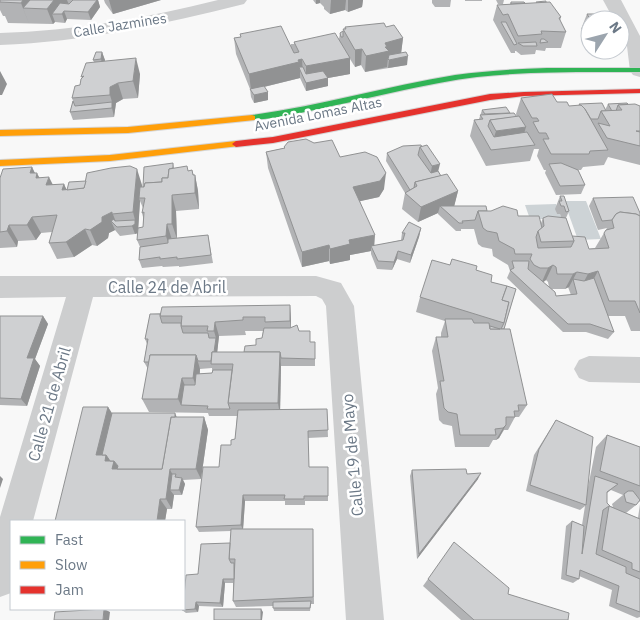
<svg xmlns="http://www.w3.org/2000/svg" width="640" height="620" viewBox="0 0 640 620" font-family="'IBM Plex Sans',sans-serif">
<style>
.water{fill:#cdd3d6}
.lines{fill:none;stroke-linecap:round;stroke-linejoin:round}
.fast-casing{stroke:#d5d6d7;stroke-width:2}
.slow-casing{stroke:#d5d6d7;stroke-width:2}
.jam-casing{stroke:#d5d6d7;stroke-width:2}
.street{fill:#cdcecf;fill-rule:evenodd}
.fast{fill:#30b455;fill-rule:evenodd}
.slow{fill:#ff9f0a;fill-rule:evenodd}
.jam{fill:#e5322d;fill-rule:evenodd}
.wall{fill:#b2b3b5;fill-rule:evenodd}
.shaded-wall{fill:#919293}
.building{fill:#cfd0d2;stroke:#919293}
.labels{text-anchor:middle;stroke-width:5;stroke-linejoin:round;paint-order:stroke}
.far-street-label{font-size:14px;fill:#6b7886;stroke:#fff}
.street-label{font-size:16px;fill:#6b7886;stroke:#fff}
</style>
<rect width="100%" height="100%" fill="#f8f8f8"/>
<g class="water">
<path d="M564 201H586L601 239 578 240Z"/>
<path d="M556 204 558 209H556L557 214H560L562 219H530L525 205Z"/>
</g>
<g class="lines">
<g class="fast-casing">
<path id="fast" d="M547 68H640V72C586 72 531 71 477 77 428 83 380 96 332 106 319 109 255 124 248 118L252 115C320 106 387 86 455 75 485 71 516 69 547 68Z"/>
</g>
<g class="slow-casing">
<g id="slow">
<path d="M252 115 255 116V120L128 133 0 136V130L128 127Z"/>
<path d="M236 141 240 144 239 146 110 161 0 166V160L110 155Z"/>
</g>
</g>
<g class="jam-casing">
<path id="jam" d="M640 89V93L524 96 490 100 273 143 236 147 232 144 236 141 273 137 490 94 524 92Z"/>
</g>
<g class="street">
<path d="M218 0H247L244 4C163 24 84 42 0 45V33C74 31 146 18 218 0Z"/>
<path d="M603 0H621L640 36V77L633 75 630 71 627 46 620 33V20H614Z"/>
<path d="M0 276H316L341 283 354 306 384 620H346L326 306 322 299 316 296 93 297 33 521H11V593L0 597V517L66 297 0 298Z"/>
<path d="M589 356 640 357V383L589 382 579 378 574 369 579 360Z"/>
</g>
<use href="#fast" class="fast"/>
<use href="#slow" class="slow"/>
<use href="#jam" class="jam"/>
</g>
<g class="wall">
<path d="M0 0H98L100 7 91 20 67 19 65 23 55 22 53 24 8 23 5 16H3L0 10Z"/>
<path d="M104 0H161L113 14 105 3Z"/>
<path d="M313 0H363L362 7 348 12 345 10 330 14 324 9V7L320 3 316 4Z"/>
<path d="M432 0H451L450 7H435L432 3Z"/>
<rect x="465" y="0" width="17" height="1"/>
<path d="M496 0H504L503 4H498Z"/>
<path d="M511 2 525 3H536V2L561 17 560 21 566 32 561 48H546L545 51 536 50 535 54 521 55 516 51H515V53H511L493 20 497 5 510 4Z"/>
<path d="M587 14 598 19 597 20H590V35H584L581 29Z"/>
<path d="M345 27H386L403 38 401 53 407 65 365 72 361 65 355 67 350 59V74L328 78V86L306 91 300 78 264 87 268 92V100L254 103 251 97 250 89 236 54 234 38 241 37 240 34 291 47V44H294V42L339 39 340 33 343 31V29H344Z"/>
<path d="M102 52 105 61 140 74 138 98 123 99 116 103 114 117 73 120 70 112 73 101 72 98 94 62 93 60Z"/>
<path d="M521 98 557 102 569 106H578L579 104 605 110 608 104 640 106V165L608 157 604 165 583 167 581 170H578L585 185 581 194 556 195 545 173 546 170H544L537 156 539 149H534L530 161 486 166 470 136 474 120 479 119 482 110 510 113 517 117 516 114Z"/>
<path d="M421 145 441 176 458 191 454 206 518 216 541 223 543 218 561 217 560 214H557L555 209 560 196 569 211 566 218 572 236 589 249 595 248 607 228 598 230 589 206 593 198 640 213V331H631L625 316H608L614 332 608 339 586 332H563L507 278 510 271 508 265 493 256 492 249 482 247 478 244 474 229H461V231H456L438 214V213L418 222 402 209 405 193 386 161 387 153ZM546 280 548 282 549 287 543 282ZM568 287 571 295 556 296 552 289H565Z"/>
<path d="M284 147 340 157 384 189 379 197 360 201 374 246 401 240 402 233 421 228 419 237 410 263 397 259 392 270 377 269 371 254V251L350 255V260L330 264 329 261 302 267 268 168 266 152 284 148Z"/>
<path d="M173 163 174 168 188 171 194 175H195L198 191 199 209 176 211 177 239 208 235 213 263 179 267V266L163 267 162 266 142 268 139 260 140 247 137 240 138 233 135 234 120 236 115 230 109 233 108 238 97 246 92 245 74 257 57 259 49 243 52 232 41 233 36 240 18 241 17 247 0 248V178L32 167 35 173 40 178 53 185 64 184 66 190 142 185V187H143ZM140 201 143 208 142 213 143 217V227L138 228Z"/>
<path d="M476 270 491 282 516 289 504 329 527 405 519 417H515L508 430H504L499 438 496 440H493L489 447H455L452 426 443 424 439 420 436 394 438 388 432 351 436 337H441V333L445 321 416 312 420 297Z"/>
<path d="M290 305 291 328 299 331 310 342H315V366H281L280 409H327L328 437 308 438 309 467H328V501H305V505H285V501H245L243 529H313L314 604H311L310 611H274L273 606 236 607 233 601V583H225L223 607 199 606 198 612 186 613 182 610 198 574 230 543 231 531 199 532 196 527 219 467 231 445 235 439 237 416H209L208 413 149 412 142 399 148 369 144 362 147 344 145 339 150 314ZM245 331H263L262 338 256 345 244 352H217L219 336 246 335ZM212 368V373L200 374V369Z"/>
<path d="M0 316H43L48 324 35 359 40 366 27 406 0 405Z"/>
<path d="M108 407 112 413 177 417H204L208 430 201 479 183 480 185 484 182 495H174L172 509H167L165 521H55Z"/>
<path d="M556 420 587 492 596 447 607 435 640 447V502L639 501 636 505 626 513 638 518 640 504V617L637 618 609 606 612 590 579 576V579L573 583 561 579 566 526 572 521 582 525 585 506 580 510 526 491 534 455ZM611 490 623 495 612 504 613 507 610 506 607 503V493Z"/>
<path d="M412 470 467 474 478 479 417 559 410 476Z"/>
<path d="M428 579 508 594 568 620H461L423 586Z"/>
</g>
<g class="shaded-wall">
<path d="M23 0H35L23 8 29 24 21 3Z"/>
<path d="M54 0H67L69 5 52 14 55 22 53 24 47 9Z"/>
<path d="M97 0H98L100 7 91 20 88 12Z"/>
<path d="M109 0H161L113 14Z"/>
<path d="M316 0H320V3L316 4Z"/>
<path d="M331 0H346L345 10 330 14Z"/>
<path d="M348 0H363L362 7 348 12Z"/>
<path d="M64 11 67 19 65 23 62 14Z"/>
<path d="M403 38 401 54 388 58 387 67 365 72 366 56 385 43Z"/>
<path d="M362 49 361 65 355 67V50Z"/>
<path d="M102 52 105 60 103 68 101 59Z"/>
<path d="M408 56 407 65 388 68 389 60Z"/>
<path d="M136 58 140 74 138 98 133 81Z"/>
<path d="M350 58V74L328 78V86L306 91V66Z"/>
<path d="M302 59 303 75 300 70V78L251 90 249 74Z"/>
<path d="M0 71 7 84 2 95H0Z"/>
<path d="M118 83 123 99 116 103 114 117 112 108V102L110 95V87Z"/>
<path d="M268 92V100L254 103V95Z"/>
<path d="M526 127 520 147 490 150 496 131Z"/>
<path d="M440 164 436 180 429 182 432 166Z"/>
<path d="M32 167 36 176 37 173 45 189 30 173Z"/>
<path d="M137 169 142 185 141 198H139L140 201 138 233 135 234 132 226 135 220 133 212Z"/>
<path d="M192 170 195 180V175L198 191 199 209 195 193Z"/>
<path d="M386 173 384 189 379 197 352 203 353 187Z"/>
<path d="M49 177 57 193 46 185Z"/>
<path d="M64 184 70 197 62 190Z"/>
<path d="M458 191 454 207 440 206 438 213 418 222 421 207Z"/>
<path d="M172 195 176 211 177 239 172 224Z"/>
<path d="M112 212 118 227 111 221 115 230 109 233 108 238 97 246 90 230 102 217Z"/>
<path d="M32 217 41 233 36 240 27 225Z"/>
<path d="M167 224 172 240 171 252 166 236Z"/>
<path d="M9 225 18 241 17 247 7 231Z"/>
<path d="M421 228 419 237 410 263 411 255Z"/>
<path d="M85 229 92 245 74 257 66 242Z"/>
<path d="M375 235 374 250 371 246V251L350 255V260L330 264V249L349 240Z"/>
<path d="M329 245V261L302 267V252Z"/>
<path d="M398 251 397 259 392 270 394 262Z"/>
<path d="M553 265 546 280 541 284 548 268Z"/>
<path d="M598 271 590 286 580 289 588 274Z"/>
<path d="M577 272 569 287 565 289 573 274Z"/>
<path d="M290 305 291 320V336L290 321Z"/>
<path d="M43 316 48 324 35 359 40 366 27 406 21 399 27 358Z"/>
<path d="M215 322 219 336 216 364 213 361 216 338 214 331Z"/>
<path d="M280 352 281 366 280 416 278 403Z"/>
<path d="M196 355 200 369 198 391 193 378Z"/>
<path d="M182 378 187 391 181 405 178 399Z"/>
<path d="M108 407 116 420 114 461 122 472 116 474 96 455Z"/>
<path d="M175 413 178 420 170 470 176 480 170 490 174 495 172 509 166 499Z"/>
<path d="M204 417 208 430 201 479 196 469Z"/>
<path d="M506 425 499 438 496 440 503 428Z"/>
<path d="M481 473 478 479 417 559 419 554Z"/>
<path d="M0 476 3 479 0 488Z"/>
<path d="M182 478 185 484 182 495 179 490Z"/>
<path d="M243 495 245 501 243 530 241 525Z"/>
<path d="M160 499 167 509 165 521H157Z"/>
<path d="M223 579 225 583 223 607 220 603Z"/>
<path d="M196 602 199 606 198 612 195 609Z"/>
<path d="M104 609 110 612 109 620H103Z"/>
<path d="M261 609 263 612 262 620H261Z"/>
</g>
<g class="building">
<path d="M0 0H23L21 3 0 2Z"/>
<path d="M30 0H54L47 9 23 8Z"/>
<path d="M73 0H97L88 12 64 11 62 14H52L60 3 69 4Z"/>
<path d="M546 1V3H537L536 2Z"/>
<path d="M511 2H524L525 3 511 4Z"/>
<path d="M550 2 561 17 559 18 566 32 541 31 542 34 518 36 508 14 503 15 497 5Z"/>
<path d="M587 14H595L598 19H590Z"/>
<path d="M501 22H506L517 44 514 45Z"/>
<path d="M384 23 386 27 394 25 403 38 385 43 387 47H385L389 51 366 56 362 49 355 50 343 29H346L345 27Z"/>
<path d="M281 26 294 53 299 52 294 42 335 33 350 58 306 66 302 59 298 60 299 62 249 74 234 38 241 37 240 34Z"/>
<path d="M343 31V37H341L340 33Z"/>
<path d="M541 39H544L548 42 540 43Z"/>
<path d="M536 42 537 46H523L518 43Z"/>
<path d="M96 52H102L101 59 93 60Z"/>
<path d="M406 52 408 56 389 60 388 59 389 55Z"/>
<path d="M136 58 133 81 118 83 110 87V95L72 98 75 86 80 85 81 79 84 76 81 77 86 63Z"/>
<path d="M299 67H303L306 74 323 71 328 78 306 83 300 70Z"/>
<path d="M264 86 268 92 254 95 250 89Z"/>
<path d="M552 94 557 102H567L569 106 581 105 585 109 608 150 590 151 589 154H551L543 139H549L546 133H539L533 122 539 121 537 118H532L521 98Z"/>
<path d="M73 101 75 106 112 102V108L70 112Z"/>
<path d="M602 103 606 111H601L598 119H591L585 109 581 105H580L579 104Z"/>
<path d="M627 103 628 104 618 105 616 111H612L608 104Z"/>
<path d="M635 104 640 106V131H636L640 132V146L607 138 598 123 610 126 601 111 622 110 618 105Z"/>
<path d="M506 107 510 113 485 114 482 110Z"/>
<path d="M514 113 517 117 490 120 488 126 494 137 527 132 535 145 491 150 474 120 483 119 480 115Z"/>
<path d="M519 116 526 127 496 131 490 120Z"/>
<path d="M306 139 314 143 332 140 340 157 365 152 377 157 386 173 380 181 353 187 375 235 349 240 350 244 330 249 329 245 302 252 266 152 285 148 284 147 288 142Z"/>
<path d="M421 145 422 147H420L418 155 431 173 438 171 441 176 415 182 414 188 410 190 387 153 403 146Z"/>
<path d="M427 145 440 164 432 166 420 147Z"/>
<path d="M173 163V168L169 169 168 178H162V182L145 183 144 187H143L144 167Z"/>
<path d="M561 163 578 170 585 185 560 186 549 164Z"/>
<path d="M130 166 137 169 133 212 112 214V212L102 217V222L90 230 85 229 66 242 49 243 57 215 32 217 27 225H9L7 231 0 232V178L3 169 32 167 30 173H37L36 178 49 177 46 185 64 184 62 190 84 188 87 173 111 168Z"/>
<path d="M187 166 188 171 192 170 193 175H195V193L172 195V224H167L166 236 137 240 138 228 143 227 144 212 142 213 145 198H139L140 187H144L145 183 162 182V178H168L169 169Z"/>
<path d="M447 174 458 191 421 207 405 193 417 186 415 182Z"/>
<path d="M86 181 84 188 67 190 69 182Z"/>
<path d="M560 196H564L569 211 566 212 564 206H561L559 201H562Z"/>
<path d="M633 197 640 213V216L636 214 620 212 616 214 612 220 602 221 593 198Z"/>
<path d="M440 206H486L487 211H478L475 220 462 221 463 223H459Z"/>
<path d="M503 206 517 210 518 216H539L542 228 538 231 536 237 538 248 571 247 574 241 572 236 585 237 589 249 609 248 604 233 606 230 614 228 612 220 616 214 620 212 636 214 640 216V313L635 301H609L598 271 588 274 577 272 573 274H557L556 267 553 265 548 268H540L534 265 530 259 532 254H515L514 249 499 241 497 233 487 231 483 228 478 211H491Z"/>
<path d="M548 216 566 218 574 241 541 242 538 231 544 226 543 218Z"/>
<path d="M114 219 115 221 135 220V224L132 226 117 227 111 221Z"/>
<path d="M409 222 421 228 411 255 398 251 394 262 378 261 371 246 403 240 405 233H402Z"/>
<path d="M208 235 211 255 177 259V257L160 259V257L139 260 140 247 168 243V239Z"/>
<path d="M452 259 477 266 476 270 492 275 491 282 507 286 502 300 509 302 504 323 420 297 432 260 450 265Z"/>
<path d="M512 261H529L528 269 555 292 556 296 577 294 573 279 584 281 594 278 614 332 590 324H568L510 270 514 268Z"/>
<path d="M507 286 516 289 504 329H501L504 323 509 302 502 300Z"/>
<path d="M290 305V321L265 322V317H243V320L215 322 214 331H207L208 326H181L182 316H160L162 307Z"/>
<path d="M150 314H160V316L162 323H181V326L183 333H208L209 338H216L214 352H212L211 361H198L196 355H150L149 362H144L148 339H145Z"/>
<path d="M0 316H43L27 358H34L21 399 0 398Z"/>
<path d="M445 319H472L474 323H489L490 329H510L527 405H518L519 411H514L515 417H506V425L503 428 495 429 496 435H460L457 414 448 412 444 408 440 381H444L436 337H448Z"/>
<path d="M297 325 299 331H310V342H315V359L281 358 280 352H244L245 346 256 345V339L262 338 264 328H290Z"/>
<path d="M490 326 500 329H490Z"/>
<path d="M212 352H280L278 403H228L233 364H211Z"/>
<path d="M150 355H196L193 378H182L178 399H142Z"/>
<path d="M213 370H232L228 403 230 409H207L208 406 181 405 184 385H195L196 374 212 373Z"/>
<path d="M83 407H108L96 455H106L105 461H114L112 469H162L171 417H204L196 469H170L166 499H160L157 521H55Z"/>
<path d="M327 409 328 430 308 431 309 467H328V496H304V499H284L285 495H243L241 525 196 527 203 467H219L221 445H231V440L235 439 238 410Z"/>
<path d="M112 413H175V417H171L162 469H117L118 466 114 461H110L106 455H102Z"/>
<path d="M556 420 593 437 586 505 530 485 539 449Z"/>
<path d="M607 435 640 447V486L600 471Z"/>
<path d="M466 469 467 474 481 473 419 554 412 470Z"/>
<path d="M172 474H176L175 477 182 478 179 490H170Z"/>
<path d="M595 476 618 484 607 492V503L610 506H609L603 510 596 554 626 567V573L640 579V612L616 603 619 586 580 570 579 579 566 575 572 521 584 526 582 554Z"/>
<path d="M628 491H633L640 500 636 505 626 502 624 494Z"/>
<path d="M609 506 640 519V572L632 569V563L602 550Z"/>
<path d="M231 529H313V597L233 601 235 559H229Z"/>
<path d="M454 542 509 588 508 594 569 613 568 620H474L428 579Z"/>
<path d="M230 543 229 559 231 563H234V579H223L220 603 196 602 195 609 182 610V609H184V596L186 575 198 574 201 544Z"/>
<path d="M311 601 310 608H273V602Z"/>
<path d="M104 609 103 620H54L55 612Z"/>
<rect x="214" y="609" width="47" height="11"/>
</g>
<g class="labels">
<g class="far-street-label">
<text transform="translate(120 25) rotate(-9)" y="5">Calle Jazmines</text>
<text transform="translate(318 114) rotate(-11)" y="5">Avenida Lomas Altas</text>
</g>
<g class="street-label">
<text x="167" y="293">Calle 24 de Abril</text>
<text transform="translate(49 404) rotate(-74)" y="6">Calle 21 de Abril</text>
<text transform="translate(352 455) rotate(-95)" y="6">Calle 19 de Mayo</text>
</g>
</g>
<rect x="10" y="520" width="175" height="90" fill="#ffffff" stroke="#c4c9cf"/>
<rect x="20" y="536" width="25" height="8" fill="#30b455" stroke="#c4c9cf"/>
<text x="55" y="545" font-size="15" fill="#6b7886">Fast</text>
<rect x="20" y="561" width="25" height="8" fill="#ff9f0a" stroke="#c4c9cf"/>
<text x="55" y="570" font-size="15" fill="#6b7886">Slow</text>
<rect x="20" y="586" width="25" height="8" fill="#e5322d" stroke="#c4c9cf"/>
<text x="55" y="595" font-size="15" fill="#6b7886">Jam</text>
<g transform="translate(605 35) rotate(54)"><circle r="24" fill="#ffffff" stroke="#c4c9cf"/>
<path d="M0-4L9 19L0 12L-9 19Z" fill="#9ca5ae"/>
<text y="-8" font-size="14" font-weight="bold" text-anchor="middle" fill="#6b7886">N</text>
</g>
</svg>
